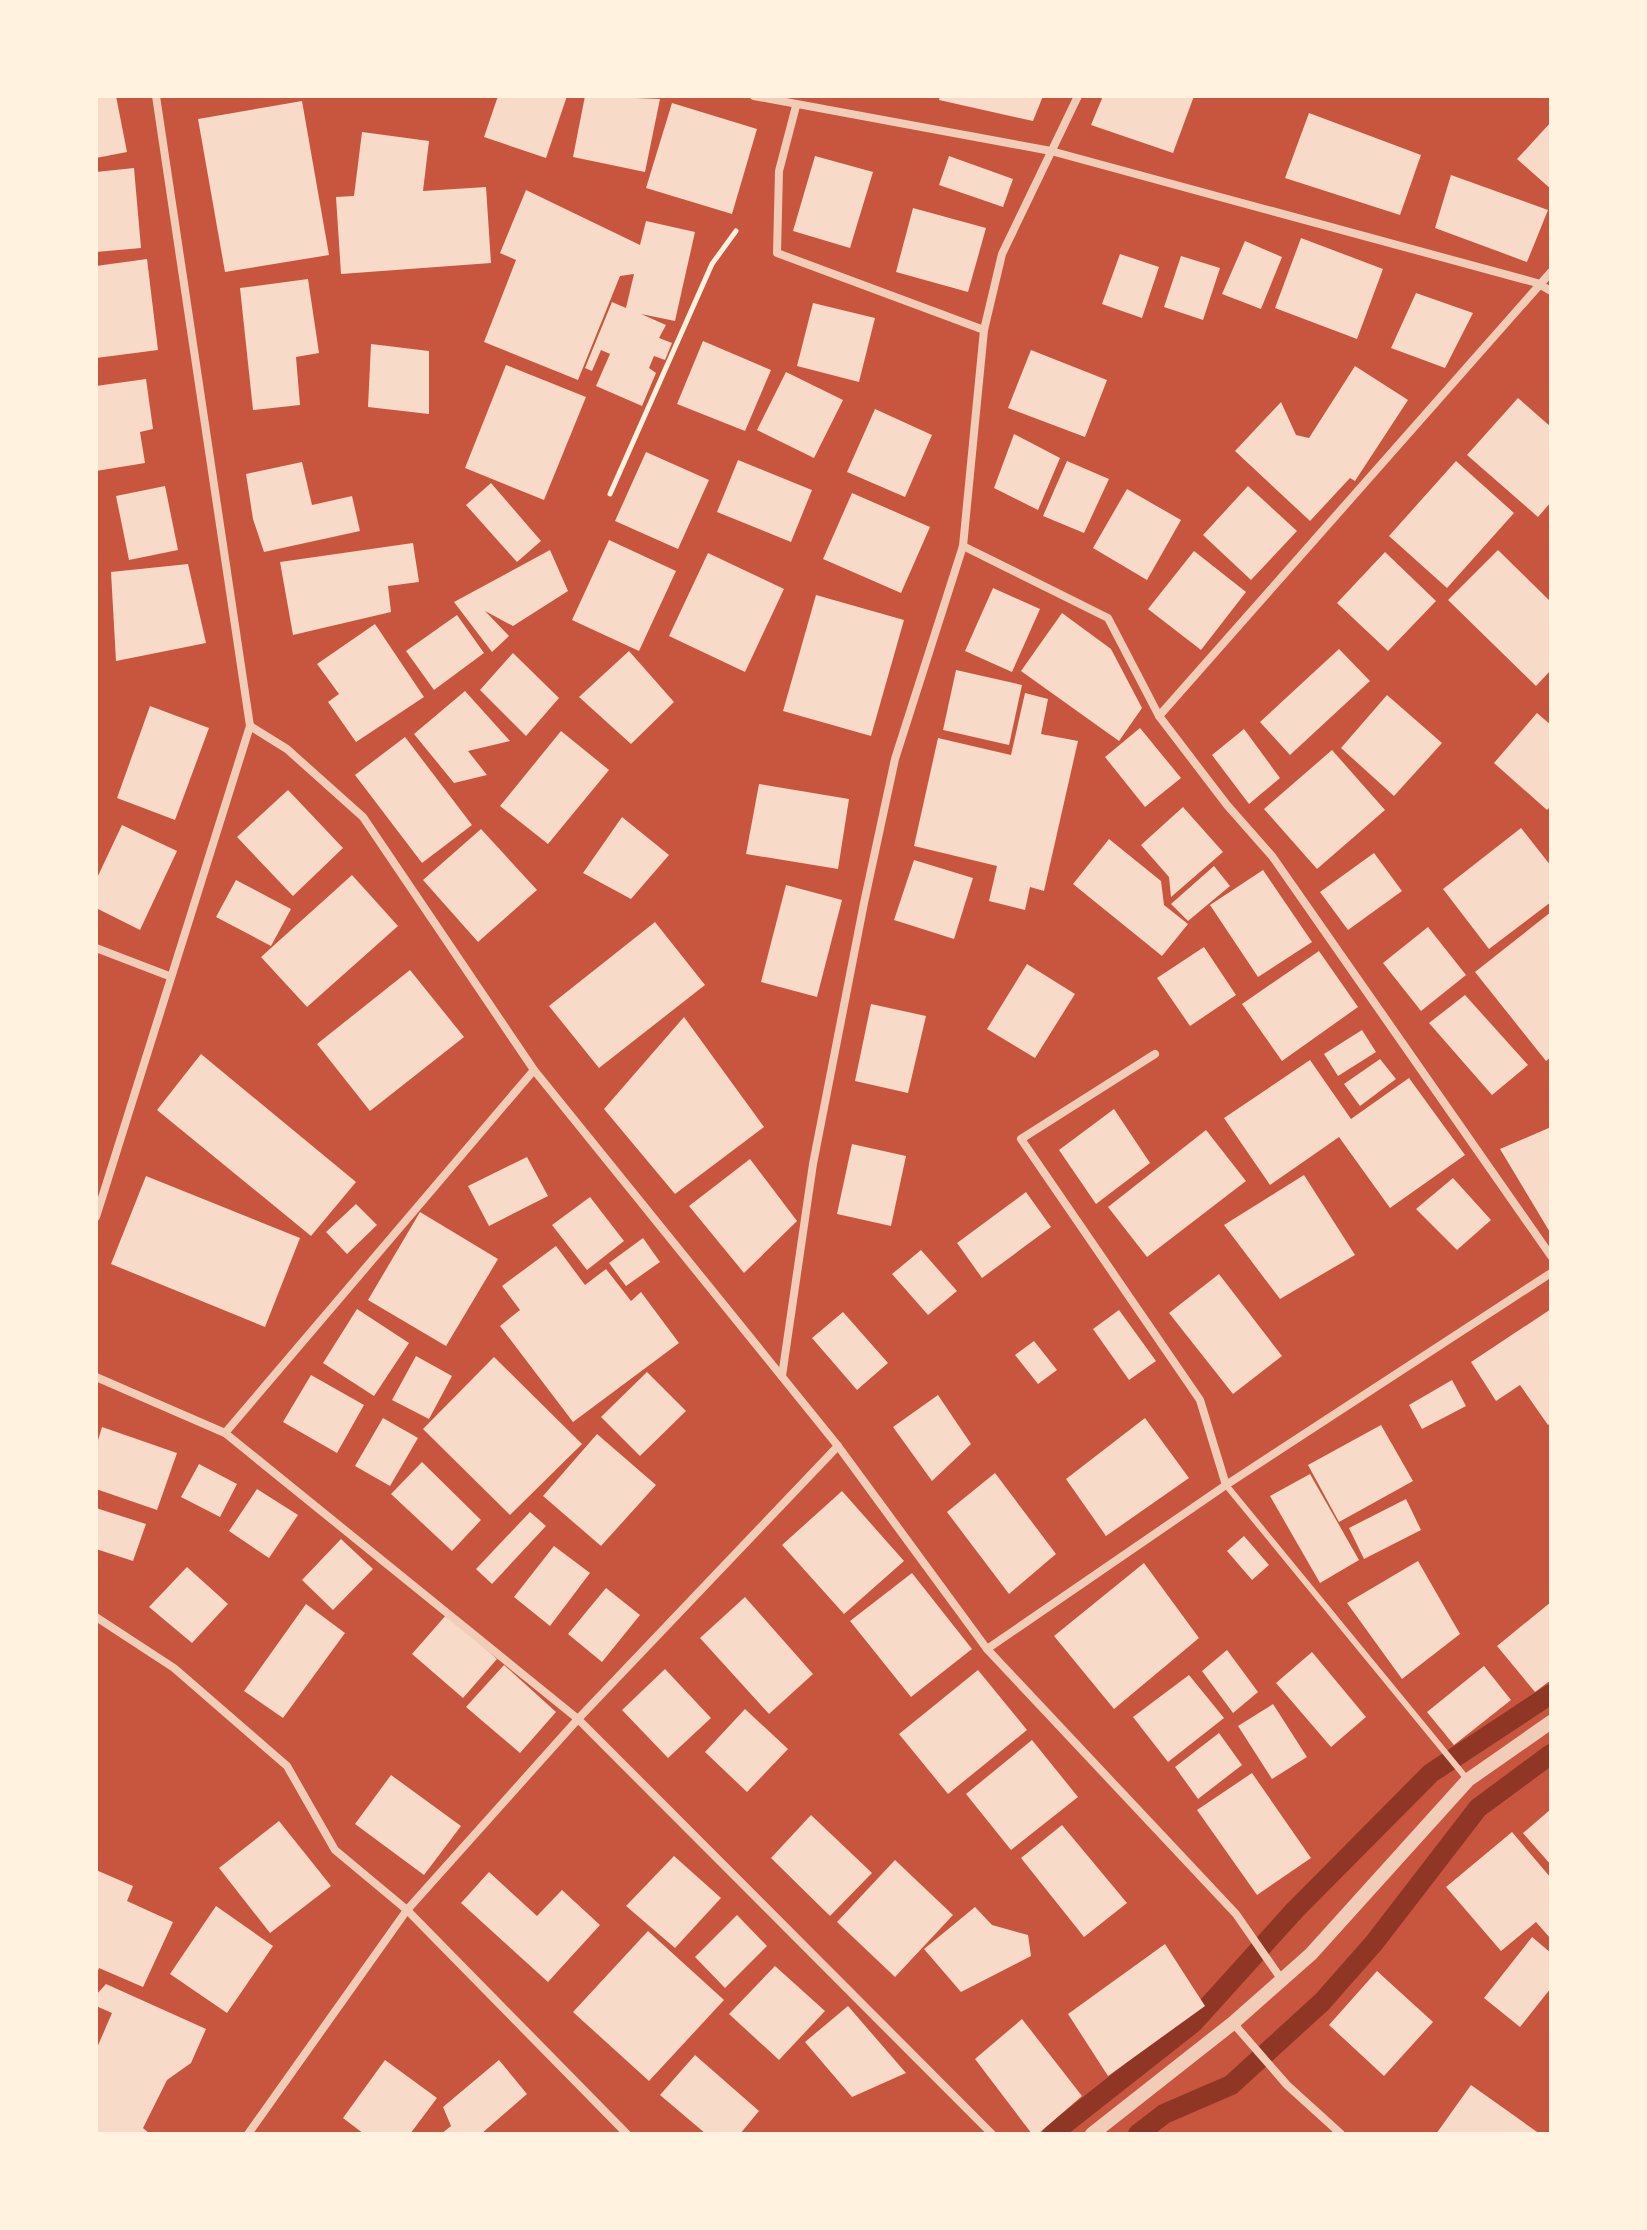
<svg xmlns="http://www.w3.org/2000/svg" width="1647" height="2230" viewBox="0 0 1647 2230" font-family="'PT Sans',sans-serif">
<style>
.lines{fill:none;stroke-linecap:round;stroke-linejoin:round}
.stream{stroke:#8f3625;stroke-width:20}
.building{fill:#f7dbc8}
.path{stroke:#fff3e0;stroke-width:5}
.service{stroke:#f1ccb7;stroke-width:6}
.minor{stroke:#f1ccb7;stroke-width:8}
.tertiary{stroke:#f1ccb7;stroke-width:14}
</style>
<rect width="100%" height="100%" fill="#c8553d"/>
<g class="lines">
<g class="stream">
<path d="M1052 2134 1193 2023 1295 1910 1431 1773 1551 1694"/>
<path d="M1138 2134 1164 2114 1231 2085 1322 2002 1374 1943 1478 1808 1551 1754"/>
</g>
</g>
<g class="building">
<path d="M96 96H116L127 152 96 158Z"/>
<path d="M498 96H567L546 158 484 137Z"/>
<path d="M585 96 660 99 645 172 573 157Z"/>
<path d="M940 96H1043L1033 121 939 100Z"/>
<path d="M1103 96H1194L1173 153 1091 125Z"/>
<path d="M302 101 329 255 225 272 198 119Z"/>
<path d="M672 103 757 129 732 214 646 188Z"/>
<path d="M1309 113 1421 155 1400 215 1285 178Z"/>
<path d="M1551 122V189L1517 159Z"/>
<path d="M362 132 429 141 423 191 486 187 491 263 341 274 336 197 354 196Z"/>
<path d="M815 156 873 172 850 248 793 231Z"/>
<path d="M949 156 1013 179 1003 207 939 185Z"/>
<path d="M134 168 141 248 96 252V172Z"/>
<path d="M1451 175 1548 210 1527 262 1435 228Z"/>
<path d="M526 190 640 245 646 221 695 232 675 321 641 314 666 325 659 338 672 343 665 360 654 356 649 368 656 373 642 406 596 386 610 354 601 350 592 371 585 368 612 302 626 308 634 274 620 276 578 380 484 342 516 260 500 253Z"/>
<path d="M913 208 986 228 968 292 896 272Z"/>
<path d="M1301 238 1383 269 1357 339 1275 308Z"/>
<path d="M1245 241 1282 257 1261 309 1222 294Z"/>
<path d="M1120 254 1159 267 1142 318 1102 304Z"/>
<path d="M1181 256 1220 268 1203 320 1164 307Z"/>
<path d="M147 259 158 350 96 358V266Z"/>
<path d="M308 279 319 353 296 357 300 405 253 410 240 288Z"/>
<path d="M1416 293 1473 313 1445 368 1391 348Z"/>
<path d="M813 303 875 318 859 382 797 366Z"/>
<path d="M703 341 771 370 745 431 677 404Z"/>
<path d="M371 344 429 351V414L368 407Z"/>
<path d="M1031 350 1107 380 1085 437 1008 408Z"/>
<path d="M506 365 586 397 544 500 465 468Z"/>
<path d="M1355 366 1408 400 1355 481 1350 478 1310 521 1235 451 1281 402 1296 435 1309 438Z"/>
<path d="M786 372 843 400 814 458 757 430Z"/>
<path d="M146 379 153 429 140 432 145 463 96 471V386Z"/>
<path d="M1518 398 1551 427V502L1538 517 1467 455Z"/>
<path d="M875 409 932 435 905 497 847 472Z"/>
<path d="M1014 434 1060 458 1038 510 994 488Z"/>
<path d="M646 452 709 480 678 549 615 521Z"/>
<path d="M738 460 812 490 791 542 717 512Z"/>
<path d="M1067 461 1109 479 1084 533 1043 516Z"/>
<path d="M1456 461 1514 513 1447 588 1389 536Z"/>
<path d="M302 462 312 505 352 496 360 531 264 552 253 519 246 474Z"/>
<path d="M491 483 541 541 517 562 466 505Z"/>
<path d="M165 486 178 550 129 560 116 496Z"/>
<path d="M1248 486 1297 531 1251 580 1203 535Z"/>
<path d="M1127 489 1181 520 1147 580 1093 548Z"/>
<path d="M852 493 930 527 901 593 823 559Z"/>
<path d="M609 540 676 571 639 651 572 620Z"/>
<path d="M413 543 419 582 388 586 391 612 293 635 280 562Z"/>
<path d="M550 550 568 591 513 626 485 611 509 636 492 652 454 602Z"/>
<path d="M1498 550 1551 602V670L1536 686 1448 600Z"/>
<path d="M1194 551 1246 592 1201 650 1148 609Z"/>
<path d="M1385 552 1436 601 1388 651 1337 603Z"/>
<path d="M708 553 784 589 745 672 669 636Z"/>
<path d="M188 564 206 643 116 661 111 572Z"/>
<path d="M993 588 1040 609 1012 672 965 651Z"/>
<path d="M816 595 904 620 871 736 783 711Z"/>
<path d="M1062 613 1111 649 1142 708 1119 741 1021 671Z"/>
<path d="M457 615 484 653 434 690 406 651Z"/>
<path d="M375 624 424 697 356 742 328 702 339 694 317 664Z"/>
<path d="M1339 649 1370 681 1290 755 1260 722Z"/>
<path d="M629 651 674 702 631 744 579 697Z"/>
<path d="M513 653 559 698 526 736 480 690Z"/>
<path d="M956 670 1022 685 1009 745 943 730Z"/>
<path d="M465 691 510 741 468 751 487 775 454 783 414 734Z"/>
<path d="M1025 693 1048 699 1041 734 1078 741 1044 891 1030 887 1025 910 989 901 997 866 914 846 938 738 1011 755Z"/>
<path d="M1387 695 1442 743 1394 796 1341 748Z"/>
<path d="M150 706 209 728 175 820 117 798Z"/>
<path d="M1537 713 1551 725V806L1547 810 1494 763Z"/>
<path d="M1140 728 1181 778 1145 807 1105 757Z"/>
<path d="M1244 729 1280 778 1249 804 1212 755Z"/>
<path d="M561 731 609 770 548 844 500 806Z"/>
<path d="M405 737 472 825 422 863 355 775Z"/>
<path d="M1332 750 1385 810 1317 869 1264 809Z"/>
<path d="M759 784 849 799 838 869 746 854Z"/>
<path d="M288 790 343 848 293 896 237 837Z"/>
<path d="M1183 807 1223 852 1171 897 1169 877 1141 845Z"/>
<path d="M622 817 669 855 631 899 583 873Z"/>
<path d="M122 825 177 851 140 930 96 908V880Z"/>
<path d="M1521 828 1551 866V902L1489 949 1443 889Z"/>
<path d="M481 829 537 890 478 942 423 880Z"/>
<path d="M1109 839 1161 881 1164 905 1188 924 1162 956 1073 884Z"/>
<path d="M1374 853 1402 891 1348 930 1320 892Z"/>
<path d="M914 860 973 878 954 939 894 920Z"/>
<path d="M1214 866 1230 886 1188 921 1171 904Z"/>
<path d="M1263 870 1312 942 1258 977 1210 905Z"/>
<path d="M352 875 398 926 307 1007 261 957Z"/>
<path d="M236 880 291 909 271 946 216 917Z"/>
<path d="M786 885 842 900 817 997 761 982Z"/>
<path d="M1551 912V1057L1546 1061 1475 972Z"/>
<path d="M655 922 705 985 599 1068 549 1006Z"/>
<path d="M1428 927 1466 975 1421 1011 1383 963Z"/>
<path d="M1204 947 1236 995 1190 1026 1157 978Z"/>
<path d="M1319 951 1358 1007 1282 1061 1242 1004Z"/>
<path d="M1027 964 1075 994 1035 1058 987 1029Z"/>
<path d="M410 970 464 1037 370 1111 317 1044Z"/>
<path d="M1465 995 1528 1065 1492 1095 1429 1023Z"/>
<path d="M871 1004 926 1016 908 1093 855 1081Z"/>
<path d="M684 1017 764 1127 675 1194 604 1109Z"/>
<path d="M1362 1030 1376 1052 1338 1076 1324 1054Z"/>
<path d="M201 1054 356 1182 311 1236 157 1110Z"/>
<path d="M1380 1059 1396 1079 1360 1106 1344 1084Z"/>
<path d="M1310 1060 1351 1119 1409 1078 1465 1155 1390 1208 1339 1137 1270 1185 1224 1118Z"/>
<path d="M1114 1109 1150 1163 1096 1204 1059 1150Z"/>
<path d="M1551 1127V1234L1500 1149Z"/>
<path d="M1206 1130 1246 1181 1147 1257 1108 1207Z"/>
<path d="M852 1144 906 1156 891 1226 837 1214Z"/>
<path d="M527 1157 548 1196 489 1226 468 1186Z"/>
<path d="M750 1159 797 1221 744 1273 689 1206Z"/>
<path d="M1304 1175 1355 1255 1280 1299 1224 1225Z"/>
<path d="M146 1176 300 1238 265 1327 111 1264Z"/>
<path d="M1453 1178 1491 1220 1457 1250 1416 1209Z"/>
<path d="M1026 1192 1051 1227 982 1278 957 1243Z"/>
<path d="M590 1197 624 1241 587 1270 552 1225Z"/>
<path d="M356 1204 377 1225 347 1254 326 1232Z"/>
<path d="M420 1212 498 1259 446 1346 368 1300Z"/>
<path d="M643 1238 660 1262 626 1286 609 1263Z"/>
<path d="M556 1246 585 1285 606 1269 631 1301 641 1292 679 1343 573 1422 500 1326 520 1310 502 1286Z"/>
<path d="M921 1250 957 1291 928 1315 892 1274Z"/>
<path d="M1219 1274 1282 1356 1233 1394 1169 1313Z"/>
<path d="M357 1309 409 1343 374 1396 323 1363Z"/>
<path d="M1551 1309V1423L1548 1425 1520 1385 1496 1401 1471 1362Z"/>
<path d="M1119 1310 1156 1361 1129 1380 1093 1329Z"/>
<path d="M843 1312 888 1363 857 1390 812 1338Z"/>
<path d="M1034 1341 1057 1370 1038 1384 1015 1355Z"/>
<path d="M416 1356 452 1376 429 1419 392 1400Z"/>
<path d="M494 1357 582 1444 510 1515 423 1429Z"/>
<path d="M647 1372 686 1411 640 1456 601 1417Z"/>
<path d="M311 1375 364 1405 337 1453 283 1422Z"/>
<path d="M1452 1380 1466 1406 1422 1429 1409 1405Z"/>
<path d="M938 1395 971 1444 932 1481 893 1427Z"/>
<path d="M383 1418 418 1438 390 1486 355 1466Z"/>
<path d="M1145 1418 1189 1478 1106 1536 1066 1479Z"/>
<path d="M1381 1425 1413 1481 1339 1522 1308 1465Z"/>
<path d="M102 1427 177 1453 157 1510 96 1489V1447Z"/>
<path d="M597 1434 656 1485 601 1546 543 1496Z"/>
<path d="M422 1462 481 1520 452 1551 391 1494Z"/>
<path d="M199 1464 237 1484 220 1517 181 1497Z"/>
<path d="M995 1473 1056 1554 1009 1594 947 1512Z"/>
<path d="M1310 1474 1359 1560 1320 1583 1270 1496Z"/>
<path d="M257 1489 298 1515 269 1558 229 1531Z"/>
<path d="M842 1491 904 1561 844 1614 782 1545Z"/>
<path d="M1406 1499 1421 1530 1364 1559 1349 1528Z"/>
<path d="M96 1508 146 1524 133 1561 96 1549Z"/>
<path d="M530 1512 546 1526 492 1584 476 1569Z"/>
<path d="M1244 1536 1269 1565 1252 1580 1227 1551Z"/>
<path d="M341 1539 373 1569 333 1610 302 1580Z"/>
<path d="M554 1546 590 1573 550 1626 514 1597Z"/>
<path d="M1418 1561 1460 1634 1402 1679 1347 1603Z"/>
<path d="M1144 1563 1199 1638 1114 1709 1054 1636Z"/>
<path d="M187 1567 228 1604 192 1643 149 1607Z"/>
<path d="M912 1573 972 1649 911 1697 850 1621Z"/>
<path d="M606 1588 640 1615 602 1662 568 1634Z"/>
<path d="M745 1597 813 1674 769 1714 700 1638Z"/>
<path d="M1551 1602V1680L1535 1692 1497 1646Z"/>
<path d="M306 1604 345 1633 283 1718 244 1691Z"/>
<path d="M447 1614 497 1659 463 1698 412 1654Z"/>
<path d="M1227 1650 1258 1692 1233 1713 1202 1671Z"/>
<path d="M1312 1652 1366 1717 1331 1747 1276 1683Z"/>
<path d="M504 1665 556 1712 520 1753 466 1707Z"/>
<path d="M1484 1666 1511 1700 1454 1745 1427 1712Z"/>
<path d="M665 1669 711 1718 668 1758 622 1710Z"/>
<path d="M978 1670 1027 1730 948 1794 899 1734Z"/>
<path d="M1189 1675 1224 1718 1168 1762 1133 1717Z"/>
<path d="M1273 1704 1307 1757 1272 1779 1238 1726Z"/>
<path d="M745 1709 788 1749 747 1792 705 1752Z"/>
<path d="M1219 1733 1242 1765 1198 1799 1175 1767Z"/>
<path d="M1032 1740 1078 1797 1011 1850 966 1794Z"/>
<path d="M1252 1773 1311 1858 1257 1895 1197 1810Z"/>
<path d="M391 1775 461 1826 424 1875 355 1824Z"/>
<path d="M1551 1809V1865L1523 1833Z"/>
<path d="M811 1815 872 1873 830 1916 771 1858Z"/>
<path d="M279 1821 331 1886 270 1933 219 1868Z"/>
<path d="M1062 1825 1127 1903 1084 1937 1021 1858Z"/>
<path d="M1512 1832 1551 1878V1939L1536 1922 1501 1951 1446 1887Z"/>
<path d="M674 1856 721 1898 675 1948 626 1906Z"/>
<path d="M895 1860 953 1915 895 1977 837 1922Z"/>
<path d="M96 1870 133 1886 127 1901 173 1922 143 1987 99 1968 96 1976Z"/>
<path d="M489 1872 537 1916 562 1890 600 1925 548 1982 461 1903Z"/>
<path d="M216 1906 273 1946 227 2013 170 1974Z"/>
<path d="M975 1907 992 1925 1028 1935 1031 1956 961 1992 924 1949Z"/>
<path d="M737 1915 767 1946 725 1988 695 1957Z"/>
<path d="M648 1931 724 2000 649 2081 573 2012Z"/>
<path d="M1532 1937 1551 1953V1988L1520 2027 1484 1998Z"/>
<path d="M1165 1944 1205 2006 1108 2076 1068 2014Z"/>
<path d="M775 1966 825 2011 779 2060 729 2014Z"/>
<path d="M1377 1971 1433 2022 1384 2076 1329 2025Z"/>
<path d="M106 1984 206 2029 191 2063 167 2080 143 2128 150 2134H96V2050L112 2013 96 2006V1995Z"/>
<path d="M848 2006 906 2073 852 2097 805 2042Z"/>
<path d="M1022 2019 1082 2096 1038 2134H1032L975 2059Z"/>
<path d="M695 2055 759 2111 740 2134H706L660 2095Z"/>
<path d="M385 2060 437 2098 410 2134H364L343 2118Z"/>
<path d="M499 2060 527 2094 481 2134H441L451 2126 443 2107Z"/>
<path d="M1471 2085 1540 2134H1436Z"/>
</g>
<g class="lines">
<path class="path" d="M610 494 712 264 736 231"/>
<path class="service" d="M1226 1485 1467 1779"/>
<g class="minor">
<path d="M754 96 1051 151 1537 283 1551 291"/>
<path d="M796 106 779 171 777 253 984 330"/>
<path d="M1551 272 1159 716 1227 805 1272 856 1551 1256"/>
<path d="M963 546 1108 618 1159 716"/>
<path d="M250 726 287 749 363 817 534 1070 838 1446 987 1649 1236 1914 1282 1980"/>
<path d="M96 948 169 976"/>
<path d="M1155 1054 1021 1139 1200 1400 1226 1485"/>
<path d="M96 1217 250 726 156 96"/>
<path d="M782 1376 813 1164 864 903 895 759 963 546 984 330 1002 254 1078 96"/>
<path d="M96 1377 225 1433 578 1719 992 2134"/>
<path d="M225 1433 534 1070"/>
<path d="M96 1617 174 1668 287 1766 335 1850 407 1910 627 2134"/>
<path d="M987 1649 1226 1485 1551 1273"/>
<path d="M1233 2023 1287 2085 1341 2134"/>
<path d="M248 2134 407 1910 578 1719 838 1446"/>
</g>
<path class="tertiary" d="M1092 2134 1233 2023 1311 1954 1468 1780 1551 1722"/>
</g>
<rect width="1647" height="2230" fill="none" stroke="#fff3e0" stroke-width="196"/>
</svg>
